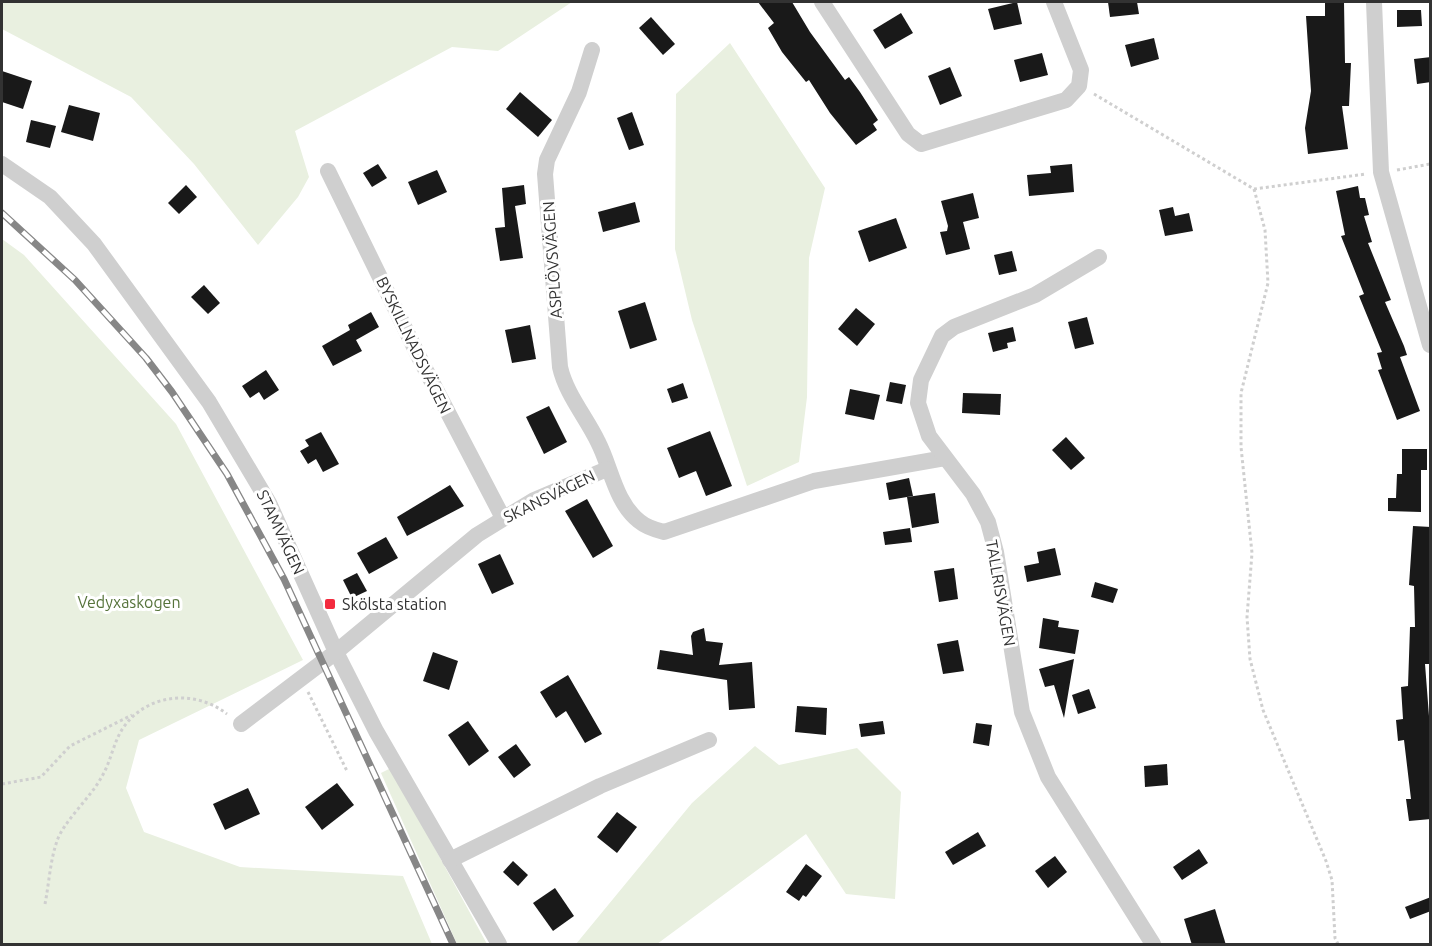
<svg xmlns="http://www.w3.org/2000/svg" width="1432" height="946" viewBox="0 0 1432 946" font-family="Ubuntu,sans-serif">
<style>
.green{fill:#e9f0e0}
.building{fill:#191919}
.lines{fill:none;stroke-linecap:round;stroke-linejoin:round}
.path{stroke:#cfcfcf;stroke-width:3;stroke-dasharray:3 3;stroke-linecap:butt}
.street{stroke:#cfcfcf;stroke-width:16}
.rail-casing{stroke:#878787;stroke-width:7}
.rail{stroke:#fff;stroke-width:4.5;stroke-dasharray:14;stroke-linecap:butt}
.poi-dot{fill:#f32b3e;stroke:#fff;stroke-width:2}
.labels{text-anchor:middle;stroke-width:6;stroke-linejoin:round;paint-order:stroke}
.street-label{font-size:16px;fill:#323232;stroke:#fff}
.park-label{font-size:16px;fill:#56733b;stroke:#fff}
.poi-label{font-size:16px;fill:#323232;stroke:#fff;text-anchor:start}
</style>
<rect width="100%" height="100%" fill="#fff"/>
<g class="green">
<path d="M2 2H572L498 51 452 47 295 131 309 177 298 197 258 245 194 164 131 97 2 29Z"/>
<path d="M730 43 825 188 809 258 807 397 799 462 747 486 692 320 675 249 676 94Z"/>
<path d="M2 239 24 255 176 424 303 660 139 740 126 788 144 832 240 867 403 876 432 944H2Z"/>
<path d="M755 746 779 765 857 748 901 792 895 899 846 894 806 834 657 944H576L692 803Z"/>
<path d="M391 768 487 944H457L381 773Z"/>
</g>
<g class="building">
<path d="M758 2H792L810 32 845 80 849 77 860 92 878 120 873 124 877 130 856 145 830 113 809 80 806 82 782 52 768 28 774 23Z"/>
<path d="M1017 2 1022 24 994 30 988 9Z"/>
<path d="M1108 2H1137L1139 14 1110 17Z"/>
<path d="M1325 2H1344L1345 63H1351L1349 106H1342L1348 149 1308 154 1305 128 1311 91 1306 16H1325Z"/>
<path d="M1397 10H1421L1422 26 1397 27Z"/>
<path d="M901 13 913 33 885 49 873 30Z"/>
<path d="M651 17 675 44 663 55 639 28Z"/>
<path d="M1154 38 1159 59 1131 67 1125 45Z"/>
<path d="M1042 53 1048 75 1020 82 1014 60Z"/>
<path d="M1431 57V82L1417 84 1414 59Z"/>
<path d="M950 67 962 96 940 105 928 76Z"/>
<path d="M2 71 32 81 23 109 2 102Z"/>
<path d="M520 92 552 120 538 137 506 109Z"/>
<path d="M69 105 100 113 93 141 61 132Z"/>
<path d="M632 112 644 145 629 150 617 118Z"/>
<path d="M31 120 56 126 50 148 26 142Z"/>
<path d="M378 164 387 178 372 187 363 173Z"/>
<path d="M1072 164 1074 192 1029 196 1027 175 1051 173 1050 166Z"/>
<path d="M437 170 447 192 418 205 408 182Z"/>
<path d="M186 185 197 197 179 214 168 203Z"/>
<path d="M524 185 526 204 515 206 523 258 500 261 495 228 505 227 502 188Z"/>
<path d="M1358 186 1360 198H1365L1369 215 1364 216 1372 242 1368 243 1391 300 1385 302 1404 346 1407 355 1400 357 1420 411 1397 420 1378 370 1382 369 1377 353 1382 352 1359 296 1364 294 1341 236 1345 235 1336 191Z"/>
<path d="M973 193 979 218 963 222 970 249 946 255 940 232 947 231 948 226 941 201Z"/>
<path d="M635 202 640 222 603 232 598 212Z"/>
<path d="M1173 207 1175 216 1189 213 1193 231 1165 236 1159 210Z"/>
<path d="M896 218 907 248 869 262 858 231Z"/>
<path d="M1012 251 1017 271 999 275 994 255Z"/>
<path d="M204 285 220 303 208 314 191 297Z"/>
<path d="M645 302 657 340 630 349 618 311Z"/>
<path d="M856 308 875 324 857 346 838 329Z"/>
<path d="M371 312 379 327 356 340 362 351 333 366 322 346 350 330 348 325Z"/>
<path d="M1087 317 1094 344 1075 349 1068 322Z"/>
<path d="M530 325 536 359 512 363 505 330Z"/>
<path d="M1013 327 1016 341 1007 343 1008 348 993 352 988 333Z"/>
<path d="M266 370 279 390 264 400 259 392 250 398 242 386Z"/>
<path d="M890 382 906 385 902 404 886 401Z"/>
<path d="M683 383 688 398 672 403 667 389Z"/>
<path d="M850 389 880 395 874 420 845 414Z"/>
<path d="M963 393 1001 394 1000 415 962 413Z"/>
<path d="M549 406 567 442 544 454 526 417Z"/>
<path d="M710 431 732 486 706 496 696 471 679 478 667 448Z"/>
<path d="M321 432 339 464 323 472 316 459 308 464 300 451 309 446 305 440Z"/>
<path d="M1066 437 1085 458 1071 470 1052 450Z"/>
<path d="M1402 449H1427V470H1421V512L1388 511V498H1396L1397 474H1402Z"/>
<path d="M909 478 913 496 889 500 886 483Z"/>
<path d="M450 485 464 506 407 536 397 517Z"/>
<path d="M935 493 939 523 912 528 907 497Z"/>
<path d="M587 499 613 546 593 558 565 511Z"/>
<path d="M1413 526 1431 527V664H1425L1431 742V819L1409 821 1406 799H1411L1404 740 1398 741 1396 720 1403 719 1401 687 1408 686 1410 627H1415L1414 586 1409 585Z"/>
<path d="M910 528 912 542 885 545 883 532Z"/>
<path d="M386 537 398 558 369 574 357 553Z"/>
<path d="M1055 548 1061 575 1027 582 1024 566 1039 563 1037 552Z"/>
<path d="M500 554 514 584 492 594 478 564Z"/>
<path d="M954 568 958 599 939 602 934 571Z"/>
<path d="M357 573 367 591 352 598 343 580Z"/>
<path d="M1095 582 1118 589 1113 603 1091 597Z"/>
<path d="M1043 618 1059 621 1058 627 1079 630 1075 654 1039 648Z"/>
<path d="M704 628 706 641 723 643 719 665 752 662 755 708 729 710 727 680 657 669 660 650 693 655 691 636 693 632Z"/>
<path d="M958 640 964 671 943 674 937 644Z"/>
<path d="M433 652 458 661 449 690 423 681Z"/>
<path d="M1074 659 1064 718 1054 685 1045 687 1039 669Z"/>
<path d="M568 675 602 734 585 743 566 711 556 718 540 692Z"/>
<path d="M1089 689 1096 708 1078 714 1072 695Z"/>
<path d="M797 706 827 708 826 735 795 732Z"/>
<path d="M468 721 489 751 469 766 448 735Z"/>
<path d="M883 721 885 734 861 737 859 724Z"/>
<path d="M976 723 992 725 989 746 973 743Z"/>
<path d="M516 744 531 765 514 778 498 757Z"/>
<path d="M1167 764 1168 785 1145 787 1144 766Z"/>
<path d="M337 783 354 805 322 830 305 807Z"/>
<path d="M248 788 260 814 225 830 213 804Z"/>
<path d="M617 812 637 827 617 853 597 837Z"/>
<path d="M978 832 986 846 953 865 945 852Z"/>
<path d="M1199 849 1208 863 1182 880 1173 867Z"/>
<path d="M1055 856 1067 872 1048 888 1035 871Z"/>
<path d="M513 861 528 875 518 886 503 872Z"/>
<path d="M806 864 822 876 806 897 803 895 799 901 786 892Z"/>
<path d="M555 888 574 916 553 931 533 903Z"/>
<path d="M1431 897V911L1410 919 1405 907Z"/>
<path d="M1215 909 1226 945H1192L1184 919Z"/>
</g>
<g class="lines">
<g class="path">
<path d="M1094 94 1254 189 1366 174"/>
<path d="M1397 170 1430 164"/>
<path d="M1254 189 1265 230 1268 283 1241 393V447L1252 553 1247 617 1250 659 1263 710 1326 861 1332 880 1335 938 1338 944"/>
<path d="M308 692 347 771"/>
<path d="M2 784 41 777 70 746 132 715"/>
<path d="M45 904C49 884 50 861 57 841 64 821 90 798 101 778 111 762 113 743 123 728 147 693 195 689 227 714"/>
</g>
<g class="street">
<path d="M822 2 908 134 921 144 1066 100 1079 86 1081 70 1054 2"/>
<path d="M1374 2 1381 172 1430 345"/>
<path d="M592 50 579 92 547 160 545 174 560 367C566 394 586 417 598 442 611 467 615 502 639 521 646 527 656 530 664 532L814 481 945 458"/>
<path d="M2 164 50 197 94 244 209 402 269 503 336 652 376 731 499 944"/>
<path d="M328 171 420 359 503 518"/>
<path d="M1099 257 1035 295 954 327 942 336 921 380 918 403 929 436 973 494 988 522 996 552 1022 712 1048 777 1153 944"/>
<path d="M241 724 336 652 477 535 534 500 607 469"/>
<path d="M450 860 600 786 709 740"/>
</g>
<g class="rail-casing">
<path id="rail" d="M2 213 75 280 146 358 172 392 227 474 284 579 453 944"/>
</g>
<use href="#rail" class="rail"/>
</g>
<rect class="poi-dot" x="324" y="598" width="12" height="12" rx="3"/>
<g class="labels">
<g class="street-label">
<text transform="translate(552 260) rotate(-94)" y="6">ASPLÖVSVÄGEN</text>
<text transform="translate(414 345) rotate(64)" y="6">BYSKILLNADSVÄGEN</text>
<text transform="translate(549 496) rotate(-26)" y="6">SKANSVÄGEN</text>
<text transform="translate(281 532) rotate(65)" y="6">STAMVÄGEN</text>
<text transform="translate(1001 593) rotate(80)" y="6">TALLRISVÄGEN</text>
</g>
<g class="park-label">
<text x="129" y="608">Vedyxaskogen</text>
</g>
<g class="poi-label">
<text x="342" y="610">Skölsta station</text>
</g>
</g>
<rect width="1432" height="946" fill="none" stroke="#323232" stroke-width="6"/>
</svg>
